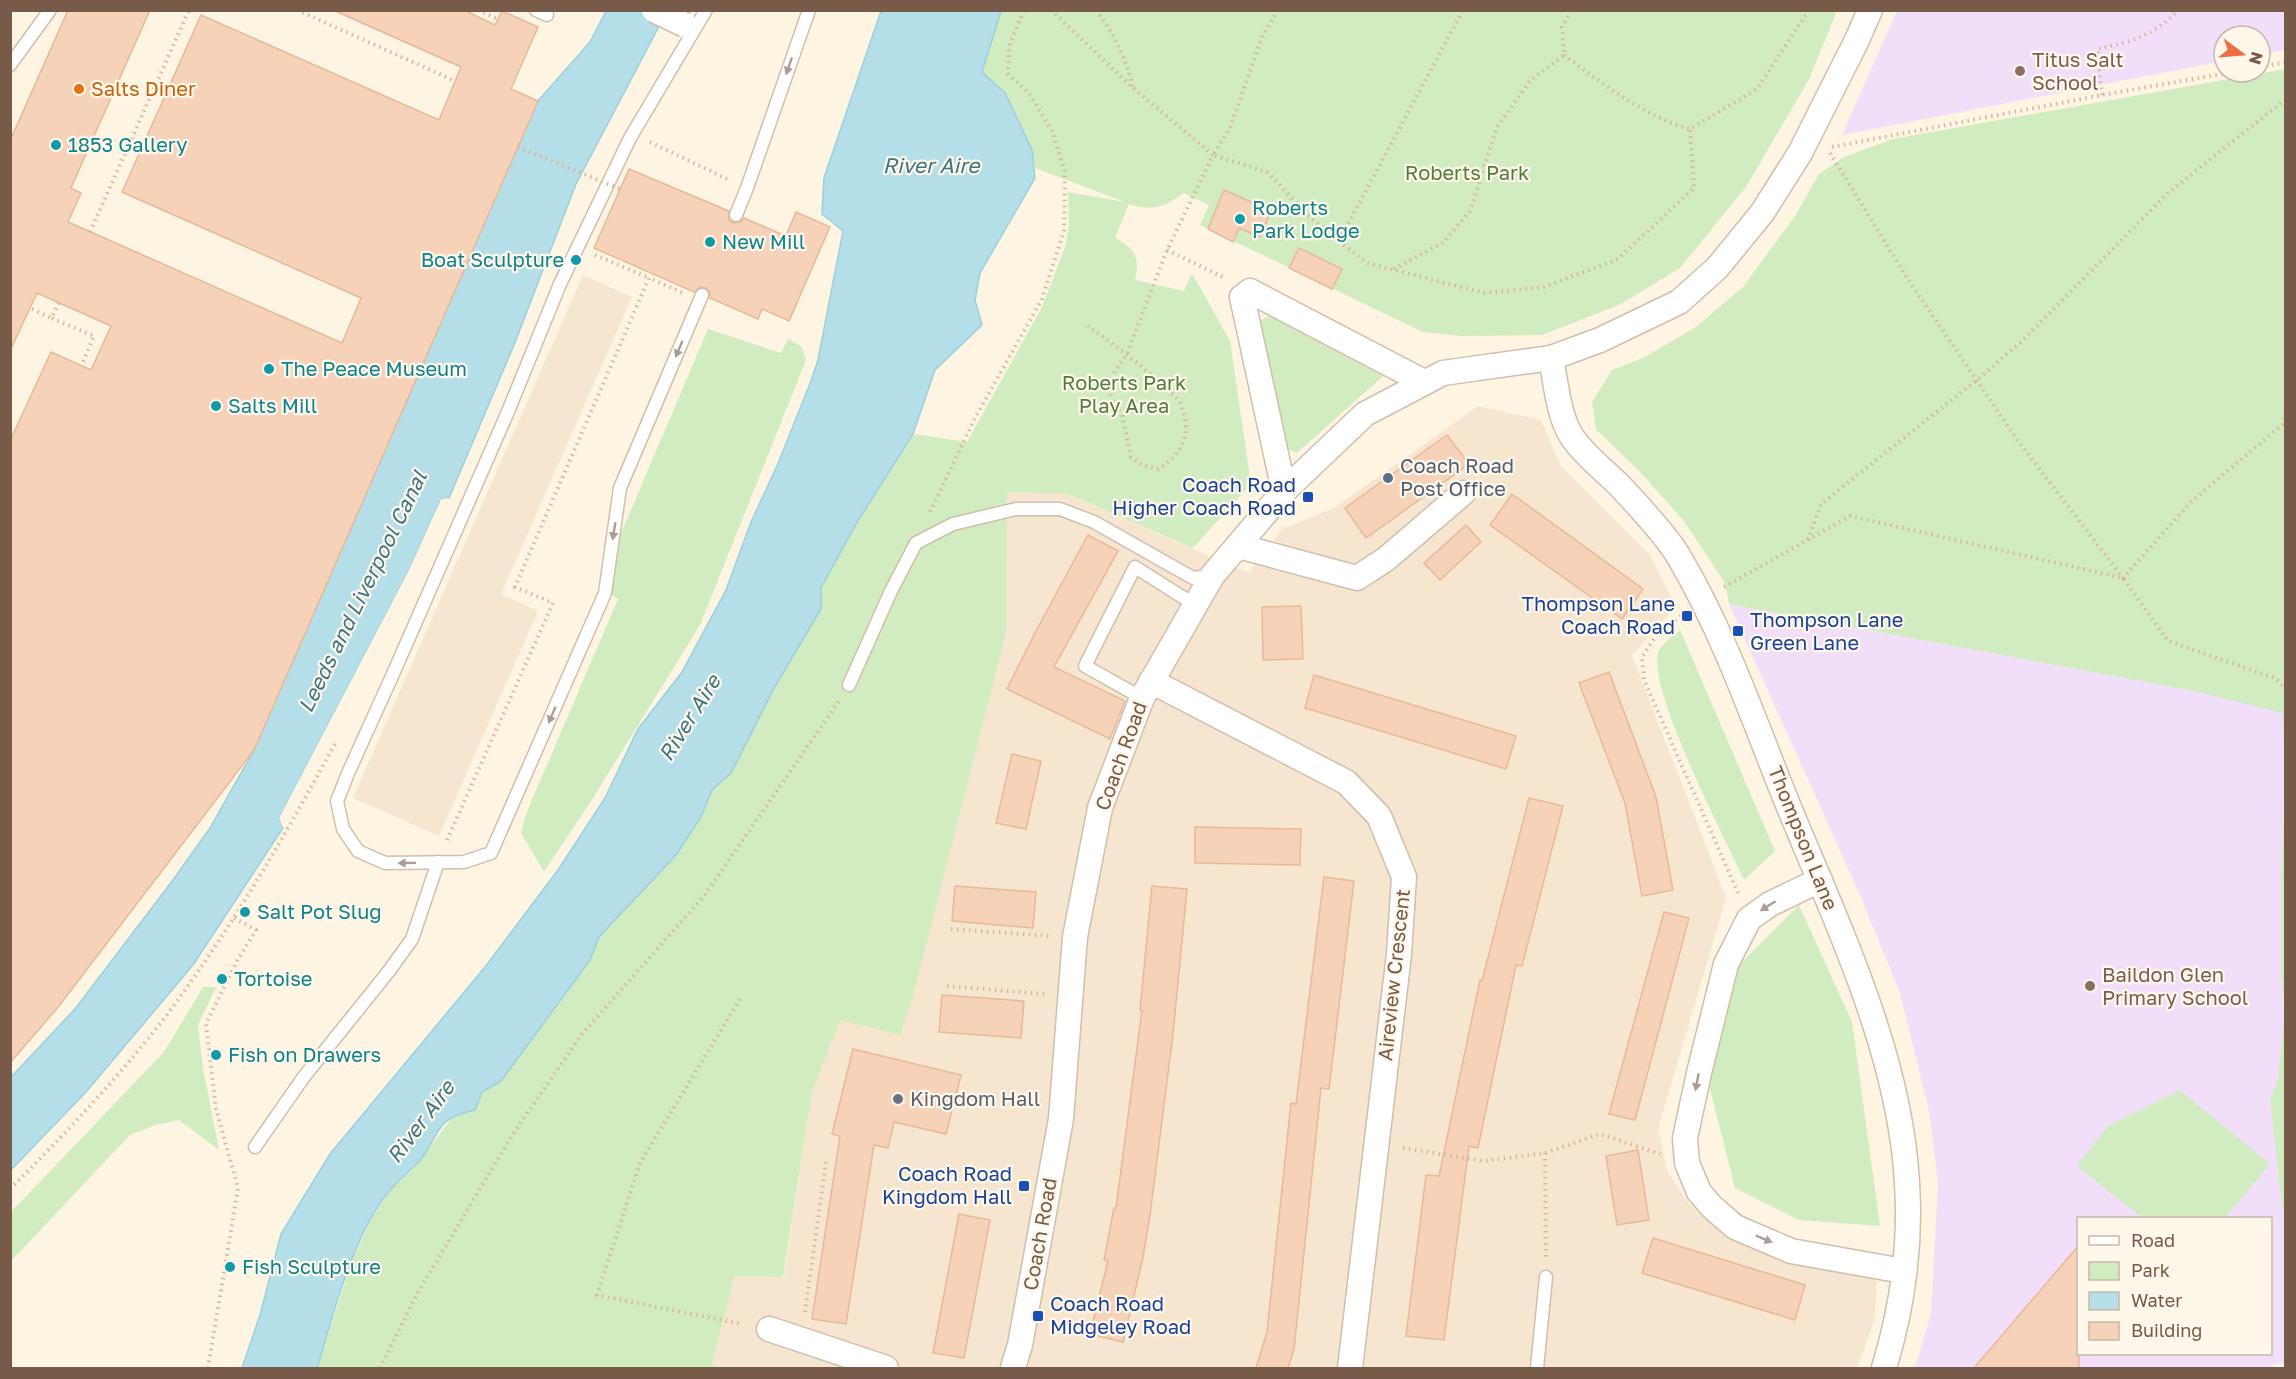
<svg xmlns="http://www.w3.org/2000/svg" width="2296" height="1379" viewBox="0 0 2296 1379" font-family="'Golos Text',sans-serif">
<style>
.residential{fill:#f6e6d0}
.education{fill:#f1dffa;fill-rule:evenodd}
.green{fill:#d0ecc0}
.water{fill:#b5dfe8;stroke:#9bcfdb;stroke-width:1.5}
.pier{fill:#fef4e2}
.building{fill:#f5d2b8;stroke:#e8b997;stroke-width:1.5}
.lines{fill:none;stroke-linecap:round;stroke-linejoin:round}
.lane-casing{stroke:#d1beab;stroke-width:15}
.street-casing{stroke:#d1beab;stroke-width:27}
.path{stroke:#d9b59b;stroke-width:4;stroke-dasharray:1.5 4.5;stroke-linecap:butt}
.lane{stroke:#fff;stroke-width:12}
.street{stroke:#fff;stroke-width:24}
.street-bridge-casing{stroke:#d1beab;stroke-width:27;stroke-linecap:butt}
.path-bridge{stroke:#d9b59b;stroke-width:4;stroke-dasharray:1.5 4.5;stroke-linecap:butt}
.street-bridge{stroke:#fff;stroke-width:24}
.oneway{fill:#ad9c91}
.education-dot{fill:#8d6e63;stroke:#fff7ea;stroke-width:2}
.food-dot{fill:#e8710a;stroke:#fff7ea;stroke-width:2}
.culture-dot{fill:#0f9aa8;stroke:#fff7ea;stroke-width:2}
.service-dot{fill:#5c6f8a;stroke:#fff7ea;stroke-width:2}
.transit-dot{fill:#1a4fb4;stroke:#fff7ea;stroke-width:2}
.worship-dot{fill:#6b7280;stroke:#fff7ea;stroke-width:2}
.labels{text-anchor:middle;stroke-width:4.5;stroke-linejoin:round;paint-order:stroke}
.education-label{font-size:20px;fill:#785e54;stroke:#fff7ea;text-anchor:start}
.food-label{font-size:20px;fill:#c56008;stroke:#fff7ea;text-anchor:start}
.culture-label{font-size:20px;fill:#0d838f;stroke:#fff7ea;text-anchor:start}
.park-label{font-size:20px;fill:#4f7e3e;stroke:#fff7ea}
.service-label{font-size:20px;fill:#4e5e75;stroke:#fff7ea;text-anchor:start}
.transit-label{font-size:20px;fill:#164399;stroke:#fff7ea;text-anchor:end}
.street-label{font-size:20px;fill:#775a47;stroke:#fff7ea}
.worship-label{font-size:20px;fill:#5b616d;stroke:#fff7ea;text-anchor:start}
.water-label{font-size:21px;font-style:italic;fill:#3c7784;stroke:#fff7ea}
</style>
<rect width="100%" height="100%" fill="#fef4e2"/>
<g class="residential">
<path d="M583 275 632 297 501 594 538 611 439 836 353 798Z"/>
<path d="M1478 406 1541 420 1560 465 1650 555 1676 607 1632 655 1726 898 1658 1129 1668 1173 1688 1203 1737 1240 1877 1276 1875 1319 1857 1368H717L712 1363 735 1276 784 1277 812 1092 840 1019 902 1034 1006 633 1007 492 1066 494 1249 573 1282 529 1334 508Z"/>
</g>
<g class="education">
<path d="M1897 11H2285V50L2260 55V36H2224V61L1842 135Z"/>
<path d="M1729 604 2285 708V768L2281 881V979L2285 1020 2286 1058 2270 1099 2282 1206 2285 1207V1363L2274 1364 2272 1368H1915L1931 1313 1938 1183 1929 1111 1900 993 1860 895ZM2078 1218H2270V1354H2078Z"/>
</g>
<g class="green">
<path d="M1001 11H1837L1809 79 1746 187 1680 268 1621 304 1542 335 1462 336 1423 332 1200 225 1209 205 1184 193C1164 207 1154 212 1129 204L1115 238C1136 249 1140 258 1135 280L1184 291 1192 273 1230 341 1251 484 1193 548 1067 494 1007 492 1006 633 914 992 901 1035 840 1020 812 1092 783 1277 735 1276 712 1363 717 1368H317L353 1258 372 1218 392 1188 412 1171 454 1115 475 1110 482 1092 501 1081 590 960 599 937 676 855 701 817 712 790 731 773 774 688 820 609 821 588 856 524 913 434 967 442 1042 307 1065 247 1069 226 1068 192 1125 202 1035 168 1032 150 1005 93 982 72Z"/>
<path d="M2285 69H2286L2285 1207H2282L2270 1099 2278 1079 2285 1011 2281 979V881L2285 785 2283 713 2194 691 1729 604 1725 583 1684 521 1642 474 1596 429 1592 402 1612 370 1643 358 1696 327 1743 287 1795 216 1819 174 1844 157 1893 139Z"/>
<path d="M1269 316 1383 376 1297 453 1283 447 1254 324Z"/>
<path d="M708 329 781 353 788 339 801 346 806 360 700 625 593 798 544 872 521 833 526 814 618 599 607 591 614 550Z"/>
<path d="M1680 630 1775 851 1744 880C1725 838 1648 691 1658 653 1660 645 1673 636 1680 630Z"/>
<path d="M1799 905 1852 1022 1880 1226 1799 1220 1735 1188 1709 1085 1737 967Z"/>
<path d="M203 987H216L198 1025 203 1068 219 1150 179 1120 155 1125 130 1135 11 1261V1212L164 1052Z"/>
<path d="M2180 1090 2270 1164 2225 1218H2142L2077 1166 2108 1126Z"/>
</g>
<g class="water">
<path d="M606 11H667L576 184 514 345 449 498 441 499 409 570 279 818 283 828 193 965 86 1092 11 1170V1077L75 1009 173 880 210 828 254 750 538 101 590 42Z"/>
<path d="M881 11H1001L982 72 1005 93 1032 150 1035 178 980 273 975 300 982 325 935 370 913 434 856 524 821 588V609L774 688 731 773 712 790 701 817 676 855 599 937 590 960 501 1081 482 1092 475 1110C434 1119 442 1131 421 1159 412 1170 401 1178 392 1188 353 1232 334 1313 317 1368H242L260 1315 281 1234 330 1154 485 967 558 870 605 798 638 729 682 672 726 590 751 522 777 466 811 381 818 360 843 231 822 214 824 178Z"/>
</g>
<path class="pier" d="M449 498 447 502H443L411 572 282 818 284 824 283 828 279 818 409 570 441 499Z"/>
<g class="building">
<path d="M68 10H150L71 188 81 193 68 222 342 343 361 298 122 192 201 15 439 120 461 67 333 10H464L495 25 502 11 538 27 511 89 538 101 254 750 59 1006 10 1063V441L51 352 91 370 111 326 37 293 10 351V141Z"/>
<path d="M629 169 729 211V220L733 223 741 222 744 218 786 236 796 212 830 227 789 321 762 309 758 319 710 298V293L706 288 700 287 694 292 594 248Z"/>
<path d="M1224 190 1271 211 1260 237 1239 228 1233 242 1208 229Z"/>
<path d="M1299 248 1342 269 1332 289 1289 268Z"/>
<path d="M1447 435 1469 464 1366 538 1345 508Z"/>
<path d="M1512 494 1643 589 1622 619 1490 525Z"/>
<path d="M1466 525 1481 542 1440 580 1424 563Z"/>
<path d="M1088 535 1118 551 1054 667 1125 701 1110 739 1007 689 1036 631Z"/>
<path d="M1301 606 1303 659 1263 660 1262 607Z"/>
<path d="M1609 672 1656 797 1673 890 1642 896 1625 803 1579 683Z"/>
<path d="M1314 675 1516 736 1506 769 1305 708Z"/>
<path d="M1012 754 1041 761 1026 829 996 823Z"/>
<path d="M1529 798 1563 806 1522 966 1516 965 1478 1148 1469 1146 1444 1340 1406 1336 1426 1175 1439 1176 1480 980 1482 981Z"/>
<path d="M1195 827 1301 829 1300 865 1195 863Z"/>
<path d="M1324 877 1354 881 1329 1089 1321 1088 1294 1349 1288 1368H1256L1267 1332 1291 1103 1296 1104Z"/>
<path d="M955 886 1036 892 1033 928 952 921Z"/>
<path d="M1152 886 1187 889 1173 1034 1150 1215 1143 1257 1123 1342 1090 1334 1108 1261 1104 1260 1114 1208H1116L1142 1010H1140Z"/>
<path d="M1664 912 1689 918 1635 1120 1609 1114Z"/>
<path d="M942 995 1024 1001 1021 1038 939 1032Z"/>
<path d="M853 1049 961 1075 946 1134 894 1122 888 1148 874 1145 846 1324 812 1319 840 1136 832 1134Z"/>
<path d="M1638 1150 1649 1220 1617 1225 1606 1156Z"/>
<path d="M959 1214 990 1220 964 1358 933 1353Z"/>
<path d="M1653 1238 1805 1285 1795 1320 1642 1273Z"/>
<path d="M2079 1245V1368H1974Z"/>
</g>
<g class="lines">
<g class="lane-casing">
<g id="lane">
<path d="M536 10 547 15"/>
<path d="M10 65 50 10"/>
<path d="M736 215 747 188 809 10"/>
<path d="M702 295 620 488 605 593 491 853 464 862 385 863 358 851 343 829 337 801 349 771 393 674 507 414 560 284 630 138 706 10"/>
<path d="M849 685 891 591 916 543 953 524 1016 509H1060L1094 522 1193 578 1211 576"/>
<path d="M1142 698 1085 666 1135 567 1195 605"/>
<path d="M255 1147 303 1078 389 971 412 939 438 862"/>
<path d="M1537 1368 1546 1277"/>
</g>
</g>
<g class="street-casing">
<g id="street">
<path d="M1551 358C1556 383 1558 415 1572 437 1585 456 1603 469 1619 485 1636 503 1667 536 1679 557 1724 633 1753 718 1786 800 1835 920 1900 1051 1907 1183 1911 1245 1902 1309 1884 1368"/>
<path d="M1284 491 1242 297 1250 291 1424 382"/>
<path d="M1238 546 1357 578 1386 559 1463 493"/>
<path d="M1151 681 1346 782 1379 816 1404 877 1399 954 1350 1368"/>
<path d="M1820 880 1770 904 1749 919 1726 964 1699 1073 1685 1138 1687 1163 1699 1192 1712 1207 1735 1227 1791 1251 1903 1271"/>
<path d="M769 1329 886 1368"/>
<path d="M1013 1368 1020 1345 1061 1119 1075 937 1100 808 1142 698 1212 576 1284 491 1365 414 1443 373 1551 358 1600 340 1679 302 1717 268 1762 213 1800 153 1857 40 1870 10"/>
</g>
</g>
<g class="path">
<path d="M297 10 455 81"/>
<path d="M478 10 498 19"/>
<path d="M1051 10 1133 88 1213 155 1167 250 1127 354 1115 371 1109 390 1114 404 1122 414 1131 457 1142 465 1158 469C1184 454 1193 431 1180 403 1177 397 1169 391 1164 387 1141 364 1114 345 1088 326"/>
<path d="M1096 10C1115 35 1125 57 1133 87"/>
<path d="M1278 10 1262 37 1230 128 1213 155 1267 172 1311 218 1339 241 1463 10"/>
<path d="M1564 55C1599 81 1648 119 1690 129"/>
<path d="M2260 67 2286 62"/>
<path d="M2102 95 2097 49C2131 42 2154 36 2178 10"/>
<path d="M650 142 727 179"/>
<path d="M1832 147 2102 95 2233 72"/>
<path d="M1830 153 1909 281 2018 441 2123 578 2191 502 2283 424 2286 406"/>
<path d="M90 232 189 10"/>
<path d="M1339 241 1367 263 1484 293 1544 287 1618 259 1694 188 1690 129 1757 89 1809 10"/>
<path d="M1167 250 1223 277"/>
<path d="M595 255 649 278"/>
<path d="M1394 269 1444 242 1470 211 1497 127 1531 80 1564 55 1562 27 1571 10"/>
<path d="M59 303 51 318 94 336 81 366"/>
<path d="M32 309 51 318"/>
<path d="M930 512 975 418 1042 299 1064 231 1065 172 1052 131 1029 93 1008 74 1009 46 1024 10"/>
<path d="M1808 540 1821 504 1977 380 2023 340 2168 193 2286 99"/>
<path d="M1724 587 1850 516 2123 578 2168 641 2275 678 2286 689"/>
<path d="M1681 616 1657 634 1642 657 1644 680 1738 893"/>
<path d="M447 840 553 603 515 587 649 278 683 293"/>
<path d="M951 929 1050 936"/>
<path d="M947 986 1045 994"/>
<path d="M740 999 640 1163 597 1295 742 1324"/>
<path d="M1403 1148 1484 1161 1545 1153 1600 1134 1660 1154"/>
<path d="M1545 1153 1546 1257"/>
<path d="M10 1189C66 1133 121 1075 169 1012 233 926 286 834 337 740"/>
<path d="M805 1312 826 1162"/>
<path d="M208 1368 238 1188 216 1109 206 1024 237 961 256 930 234 918"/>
<path d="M380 1368 417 1294 513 1134 582 1034 704 896 839 701"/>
</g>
<use href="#lane" class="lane"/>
<use href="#street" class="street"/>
<g class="street-bridge-casing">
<path id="street-bridge" d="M654 10 685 25"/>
</g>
<path class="path-bridge" d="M518 147 620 189"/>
<use href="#street-bridge" class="street-bridge"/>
</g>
<defs><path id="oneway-solid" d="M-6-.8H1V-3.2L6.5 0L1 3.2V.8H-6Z" transform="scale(1.5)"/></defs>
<g class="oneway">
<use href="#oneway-solid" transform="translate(789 66) rotate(109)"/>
<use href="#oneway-solid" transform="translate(679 349) rotate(113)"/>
<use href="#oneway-solid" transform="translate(614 531) rotate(99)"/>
<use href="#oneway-solid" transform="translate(552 715) rotate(113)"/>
<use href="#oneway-solid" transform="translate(407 863) rotate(179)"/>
<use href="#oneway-solid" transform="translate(1768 906) rotate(148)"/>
<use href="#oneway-solid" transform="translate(1697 1082) rotate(101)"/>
<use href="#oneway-solid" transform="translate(1764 1239) rotate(23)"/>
</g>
<g class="education-dot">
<circle cx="2020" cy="71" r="6"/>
<circle cx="2090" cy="986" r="6"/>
</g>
<circle class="food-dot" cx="79" cy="89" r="6"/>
<g class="culture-dot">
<circle cx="56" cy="145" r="6"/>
<circle cx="1240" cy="219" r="6"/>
<circle cx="710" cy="242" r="6"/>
<circle cx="576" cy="260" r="6"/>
<circle cx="269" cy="369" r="6"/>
<circle cx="216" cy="406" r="6"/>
<circle cx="245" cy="912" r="6"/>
<circle cx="222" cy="979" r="6"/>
<circle cx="216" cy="1055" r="6"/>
<circle cx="230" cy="1267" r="6"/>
</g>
<circle class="service-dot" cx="1388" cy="478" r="6"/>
<g class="transit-dot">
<rect x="1302" y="491" width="12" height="12" rx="3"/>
<rect x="1681" y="610" width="12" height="12" rx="3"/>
<rect x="1732" y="625" width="12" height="12" rx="3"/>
<rect x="1018" y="1180" width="12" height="12" rx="3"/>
<rect x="1032" y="1310" width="12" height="12" rx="3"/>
</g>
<circle class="worship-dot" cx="898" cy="1099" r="6"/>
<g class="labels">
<g class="education-label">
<text x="2032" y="67">Titus Salt<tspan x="2032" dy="23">School</tspan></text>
<text x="2102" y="982">Baildon Glen<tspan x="2102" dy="23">Primary School</tspan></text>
</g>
<g class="food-label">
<text x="91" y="96">Salts Diner</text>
</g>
<g class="culture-label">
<text x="68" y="152">1853 Gallery</text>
<text x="1252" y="215">Roberts<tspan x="1252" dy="23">Park Lodge</tspan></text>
<text x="722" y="249">New Mill</text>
<text x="564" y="267" text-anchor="end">Boat Sculpture</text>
<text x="281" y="376">The Peace Museum</text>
<text x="228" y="413">Salts Mill</text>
<text x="257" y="919">Salt Pot Slug</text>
<text x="234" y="986">Tortoise</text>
<text x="228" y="1062">Fish on Drawers</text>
<text x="242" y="1274">Fish Sculpture</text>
</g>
<g class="park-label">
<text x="1467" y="180">Roberts Park</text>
<text x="1124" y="390">Roberts Park<tspan x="1124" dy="23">Play Area</tspan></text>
</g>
<g class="service-label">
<text x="1400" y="473">Coach Road<tspan x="1400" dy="23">Post Office</tspan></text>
</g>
<g class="transit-label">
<text x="1296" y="492">Coach Road<tspan x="1296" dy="23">Higher Coach Road</tspan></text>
<text x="1675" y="611">Thompson Lane<tspan x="1675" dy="23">Coach Road</tspan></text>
<text x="1750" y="627" text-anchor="start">Thompson Lane<tspan x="1750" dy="23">Green Lane</tspan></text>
<text x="1012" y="1181">Coach Road<tspan x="1012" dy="23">Kingdom Hall</tspan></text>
<text x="1050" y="1311" text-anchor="start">Coach Road<tspan x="1050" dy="23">Midgeley Road</tspan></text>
</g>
<g class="street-label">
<text transform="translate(1121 756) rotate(-70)" y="7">Coach Road</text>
<text transform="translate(1803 838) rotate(68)" y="7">Thompson Lane</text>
<text transform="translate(1394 975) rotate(-84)" y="7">Aireview Crescent</text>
<text transform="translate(1040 1234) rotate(-80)" y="7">Coach Road</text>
</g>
<g class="worship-label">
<text x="910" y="1106">Kingdom Hall</text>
</g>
<g class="water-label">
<text x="931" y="173">River Aire</text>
<text transform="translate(363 592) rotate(-64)" y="7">Leeds and Liverpool Canal</text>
<text transform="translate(690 718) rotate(-58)" y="7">River Aire</text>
<text transform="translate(421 1122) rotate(-53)" y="7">River Aire</text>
</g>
</g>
<rect width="2296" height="1379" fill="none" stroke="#775a47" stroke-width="24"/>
<rect x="2077" y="1217" width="195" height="138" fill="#fff7ea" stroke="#c9b8a9" stroke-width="1.5"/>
<rect x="2089" y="1236" width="30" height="9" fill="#ffffff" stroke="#c9b8a9" stroke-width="1.5"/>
<text x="2131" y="1247" font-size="18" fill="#775a47">Road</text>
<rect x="2089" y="1262" width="30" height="18" fill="#d0ecc0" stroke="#c9b8a9" stroke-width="1.5"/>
<text x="2131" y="1277" font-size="18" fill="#775a47">Park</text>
<rect x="2089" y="1292" width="30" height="18" fill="#b5dfe8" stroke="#c9b8a9" stroke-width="1.5"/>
<text x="2131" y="1307" font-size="18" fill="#775a47">Water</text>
<rect x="2089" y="1322" width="30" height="18" fill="#f5d2b8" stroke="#c9b8a9" stroke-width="1.5"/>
<text x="2131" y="1337" font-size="18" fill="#775a47">Building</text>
<g transform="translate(2242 54) rotate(106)"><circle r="28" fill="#fff7ea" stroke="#c9b8a9" stroke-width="1.5"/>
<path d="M0-4.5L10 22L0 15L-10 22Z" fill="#ef6d40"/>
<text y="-9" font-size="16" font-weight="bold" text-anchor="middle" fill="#775a47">N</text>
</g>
</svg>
